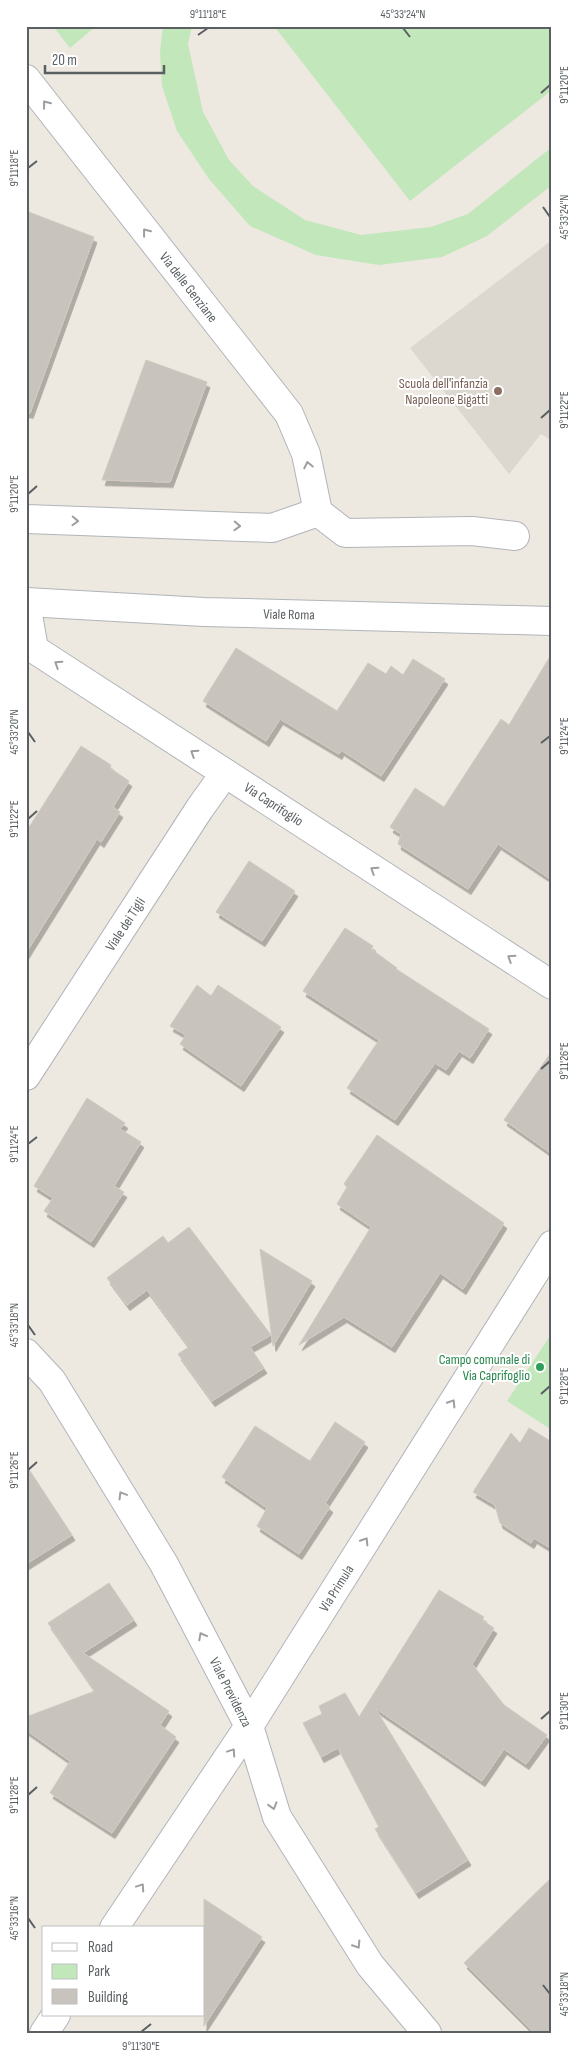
<svg xmlns="http://www.w3.org/2000/svg" width="578" height="2059" viewBox="0 0 578 2059" font-family="'Sofia Sans Condensed',sans-serif">
<style>
.education{fill:#ddd8cf}
.green{fill:#c1e7bb}
.building{fill:#c8c3bd;stroke:#d2c9be;filter:url(#shadow)}
.lines{fill:none;stroke-linecap:round;stroke-linejoin:round}
.minor-casing{stroke:#b1b5b9;stroke-width:30}
.minor{stroke:#fff;stroke-width:28}
.oneway{stroke:#9b9fa1}
.ticks{fill:none;stroke:#595f62;stroke-width:2}
.education-dot{fill:#8d6e63;stroke:#fff;stroke-width:2}
.leisure-dot{fill:#2e9e5b;stroke:#fff;stroke-width:2}
.labels{text-anchor:middle;stroke-width:4;stroke-linejoin:round;paint-order:stroke}
.street-label{font-size:14px;fill:#595f62;stroke:#fff}
.education-label{font-size:14px;fill:#785e54;stroke:#fff;text-anchor:end}
.leisure-label{font-size:14px;fill:#27864d;stroke:#fff;text-anchor:end}
.neatline{fill:none;stroke:#595f62;stroke-width:2}
.ticks-label{font-size:12px;text-anchor:middle;fill:#595f62}
</style>
<defs>
<filter id="shadow"><feDropShadow dx="3" dy="5.5" stdDeviation="0" flood-color="#0004"/></filter>
</defs>
<rect width="100%" height="100%" fill="#ede8e0"/>
<path class="education" d="M552 240V441L541 434 509 474 410 348Z"/>
<g class="green">
<path d="M53 26H96L70 48Z"/>
<path d="M163 26H192L188 44 203 112 229 160 253 186 305 220 361 235 431 227 468 214 552 147V185L487 236 442 257 379 265 316 255 250 226 209 179 177 131 162 86 160 51Z"/>
<path d="M274 26H552V90L410 201Z"/>
<path d="M552 1333V1430L507 1401Z"/>
</g>
<g class="building">
<path d="M26 211 94 237 30 413 26 412Z"/>
<path d="M146 360 207 382 170 482 102 480Z"/>
<path d="M236 648 337 711 368 663 386 674 391 666 403 675 413 659 445 679 381 776 341 750 339 754 280 719 266 741 203 701Z"/>
<path d="M552 653V880L498 844 468 889 398 844 401 834 390 827 415 788 444 807 501 719 509 725Z"/>
<path d="M81 746 111 765 110 768 129 781 113 807 120 812 101 842 97 839 26 953V832Z"/>
<path d="M249 861 295 891 262 941 216 912Z"/>
<path d="M345 928 373 946 371 949 397 968 396 969 489 1029 470 1058 459 1051 446 1070 435 1063 395 1120 347 1088 379 1040 303 991Z"/>
<path d="M197 985 211 996 218 985 281 1027 241 1086 180 1044 186 1035 170 1026Z"/>
<path d="M552 1051V1154L504 1120Z"/>
<path d="M87 1098 125 1123 120 1129 141 1142 114 1186 124 1192 91 1242 44 1211 53 1198 34 1186Z"/>
<path d="M377 1135 504 1223 463 1289 440 1273 392 1347 344 1317 299 1345 371 1227 337 1204 347 1187 344 1184Z"/>
<path d="M189 1227 271 1335 250 1347 264 1368 212 1401 178 1354 189 1347 147 1290 127 1305 107 1278 163 1236 168 1243Z"/>
<path d="M260 1249 312 1281 273 1346Z"/>
<path d="M335 1422 365 1442 325 1503 330 1507 299 1554 257 1526 267 1508 222 1477 255 1426 310 1461Z"/>
<path d="M529 1428 552 1442V1549L534 1538 531 1543 500 1523 495 1505 473 1492 511 1433 520 1443Z"/>
<path d="M26 1465 72 1535 26 1564Z"/>
<path d="M109 1583 134 1620 83 1653 169 1711 160 1725 176 1737 112 1833 50 1793 70 1761 26 1730V1717L95 1691 48 1623Z"/>
<path d="M439 1590 484 1617 482 1620 494 1628 472 1664 504 1705 547 1735 526 1764 504 1749 482 1781 375 1708 468 1860 416 1893 375 1829 379 1827 338 1748 321 1757 303 1723 322 1714 319 1706 345 1693 359 1717Z"/>
<path d="M552 1877V2033H534L464 1963Z"/>
<path d="M204 1899 262 1937 204 2026Z"/>
</g>
<g class="lines">
<g class="minor-casing">
<g id="minor">
<path d="M26 79 289 414 306 454 318 512"/>
<path d="M318 512 345 533 472 531 515 536"/>
<path d="M26 519 272 528 318 512"/>
<path d="M26 602 204 612 552 621"/>
<path d="M26 604 34 649 552 985"/>
<path d="M26 1076 200 808 225 773"/>
<path d="M26 1353 52 1381 164 1564 249 1726 277 1817 370 1965 427 2033"/>
<path d="M114 1928 249 1726 552 1245"/>
<path d="M44 2033 56 2015"/>
</g>
</g>
<use href="#minor" class="minor"/>
</g>
<defs><path id="oneway-chevron" d="M-2-3.5L2.5 0L-2 3.5" fill="none" stroke-width="1.6" stroke-linecap="round" stroke-linejoin="round" transform="scale(1.25)"/></defs>
<g class="oneway">
<use href="#oneway-chevron" transform="translate(46 104) rotate(-128)"/>
<use href="#oneway-chevron" transform="translate(146 232) rotate(-128)"/>
<use href="#oneway-chevron" transform="translate(308 465) rotate(-102)"/>
<use href="#oneway-chevron" transform="translate(75 521) rotate(2)"/>
<use href="#oneway-chevron" transform="translate(237 526) rotate(2)"/>
<use href="#oneway-chevron" transform="translate(58 664) rotate(-147)"/>
<use href="#oneway-chevron" transform="translate(194 753) rotate(-147)"/>
<use href="#oneway-chevron" transform="translate(374 870) rotate(-147)"/>
<use href="#oneway-chevron" transform="translate(511 958) rotate(-147)"/>
<use href="#oneway-chevron" transform="translate(452 1403) rotate(-58)"/>
<use href="#oneway-chevron" transform="translate(122 1495) rotate(-121)"/>
<use href="#oneway-chevron" transform="translate(365 1541) rotate(-58)"/>
<use href="#oneway-chevron" transform="translate(202 1636) rotate(-118)"/>
<use href="#oneway-chevron" transform="translate(232 1752) rotate(-56)"/>
<use href="#oneway-chevron" transform="translate(273 1806) rotate(73)"/>
<use href="#oneway-chevron" transform="translate(141 1887) rotate(-56)"/>
<use href="#oneway-chevron" transform="translate(357 1945) rotate(58)"/>
</g>
<path class="ticks" d="M403 28 410 37M198 35 208 28M541 93 550 85M28 168 37 161M543 207 550 217M541 418 550 410M28 494 37 486M28 732 35 742M541 743 550 736M28 819 37 811M541 1069 550 1061M28 1144 37 1137M28 1325 35 1335M541 1394 550 1386M28 1470 37 1462M541 1719 550 1711M28 1795 37 1787M28 1918 35 1928M543 1985 550 1994M141 2032 151 2024"/>
<circle class="education-dot" cx="498" cy="391" r="5"/>
<circle class="leisure-dot" cx="540" cy="1367" r="5"/>
<g class="labels">
<g class="street-label">
<text transform="translate(189 287) rotate(52)" y="5">Via delle Genziane</text>
<text transform="translate(289 614) rotate(1)" y="5">Viale Roma</text>
<text transform="translate(274 804) rotate(33)" y="5">Via Caprifoglio</text>
<text transform="translate(125 924) rotate(-57)" y="5">Viale dei Tigli</text>
<text transform="translate(336 1588) rotate(-58)" y="5">Via Primula</text>
<text transform="translate(231 1692) rotate(63)" y="5">Viale Previdenza</text>
</g>
<g class="education-label">
<text x="488" y="388">Scuola dell'infanzia<tspan x="488" dy="16">Napoleone Bigatti</tspan></text>
</g>
<g class="leisure-label">
<text x="530" y="1364">Campo comunale di<tspan x="530" dy="16">Via Caprifoglio</tspan></text>
</g>
</g>
<rect width="578" height="2059" fill="none" stroke="#ffffff" stroke-width="55"/>
<rect x="42" y="1926" width="162" height="90" fill="#ffffff" stroke="#bdbfc0"/>
<rect x="52" y="1943" width="25" height="8" fill="#ffffff" stroke="#bdbfc0"/>
<text x="88" y="1952" font-size="15" fill="#595f62">Road</text>
<rect x="52" y="1964" width="25" height="15" fill="#c1e7bb" stroke="#bdbfc0"/>
<text x="88" y="1976" font-size="15" fill="#595f62">Park</text>
<rect x="52" y="1989" width="25" height="15" fill="#c8c3bd" stroke="#bdbfc0"/>
<text x="88" y="2002" font-size="15" fill="#595f62">Building</text>
<path d="M45 65v8h119v-8" fill="none" stroke="#595f62" stroke-width="2.5"/>
<text x="52" y="65" font-size="15" fill="#595f62" stroke="#ffffff" stroke-width="4" paint-order="stroke">20 m</text>
<rect x="28" y="28" width="522" height="2004" class="neatline"/>
<g class="ticks-label">
<text x="208" y="18">9°11'18"E</text>
<text x="403" y="18">45°33'24"N</text>
<text transform="translate(564 85) rotate(-90)" y="4">9°11'20"E</text>
<text transform="translate(14 168) rotate(-90)" y="4">9°11'18"E</text>
<text transform="translate(564 217) rotate(-90)" y="4">45°33'24"N</text>
<text transform="translate(564 410) rotate(-90)" y="4">9°11'22"E</text>
<text transform="translate(14 494) rotate(-90)" y="4">9°11'20"E</text>
<text transform="translate(14 732) rotate(-90)" y="4">45°33'20"N</text>
<text transform="translate(564 736) rotate(-90)" y="4">9°11'24"E</text>
<text transform="translate(14 819) rotate(-90)" y="4">9°11'22"E</text>
<text transform="translate(564 1061) rotate(-90)" y="4">9°11'26"E</text>
<text transform="translate(14 1144) rotate(-90)" y="4">9°11'24"E</text>
<text transform="translate(14 1325) rotate(-90)" y="4">45°33'18"N</text>
<text transform="translate(564 1386) rotate(-90)" y="4">9°11'28"E</text>
<text transform="translate(14 1470) rotate(-90)" y="4">9°11'26"E</text>
<text transform="translate(564 1711) rotate(-90)" y="4">9°11'30"E</text>
<text transform="translate(14 1795) rotate(-90)" y="4">9°11'28"E</text>
<text transform="translate(14 1918) rotate(-90)" y="4">45°33'16"N</text>
<text transform="translate(564 1994) rotate(-90)" y="4">45°33'18"N</text>
<text x="141" y="2050">9°11'30"E</text>
</g>
</svg>
